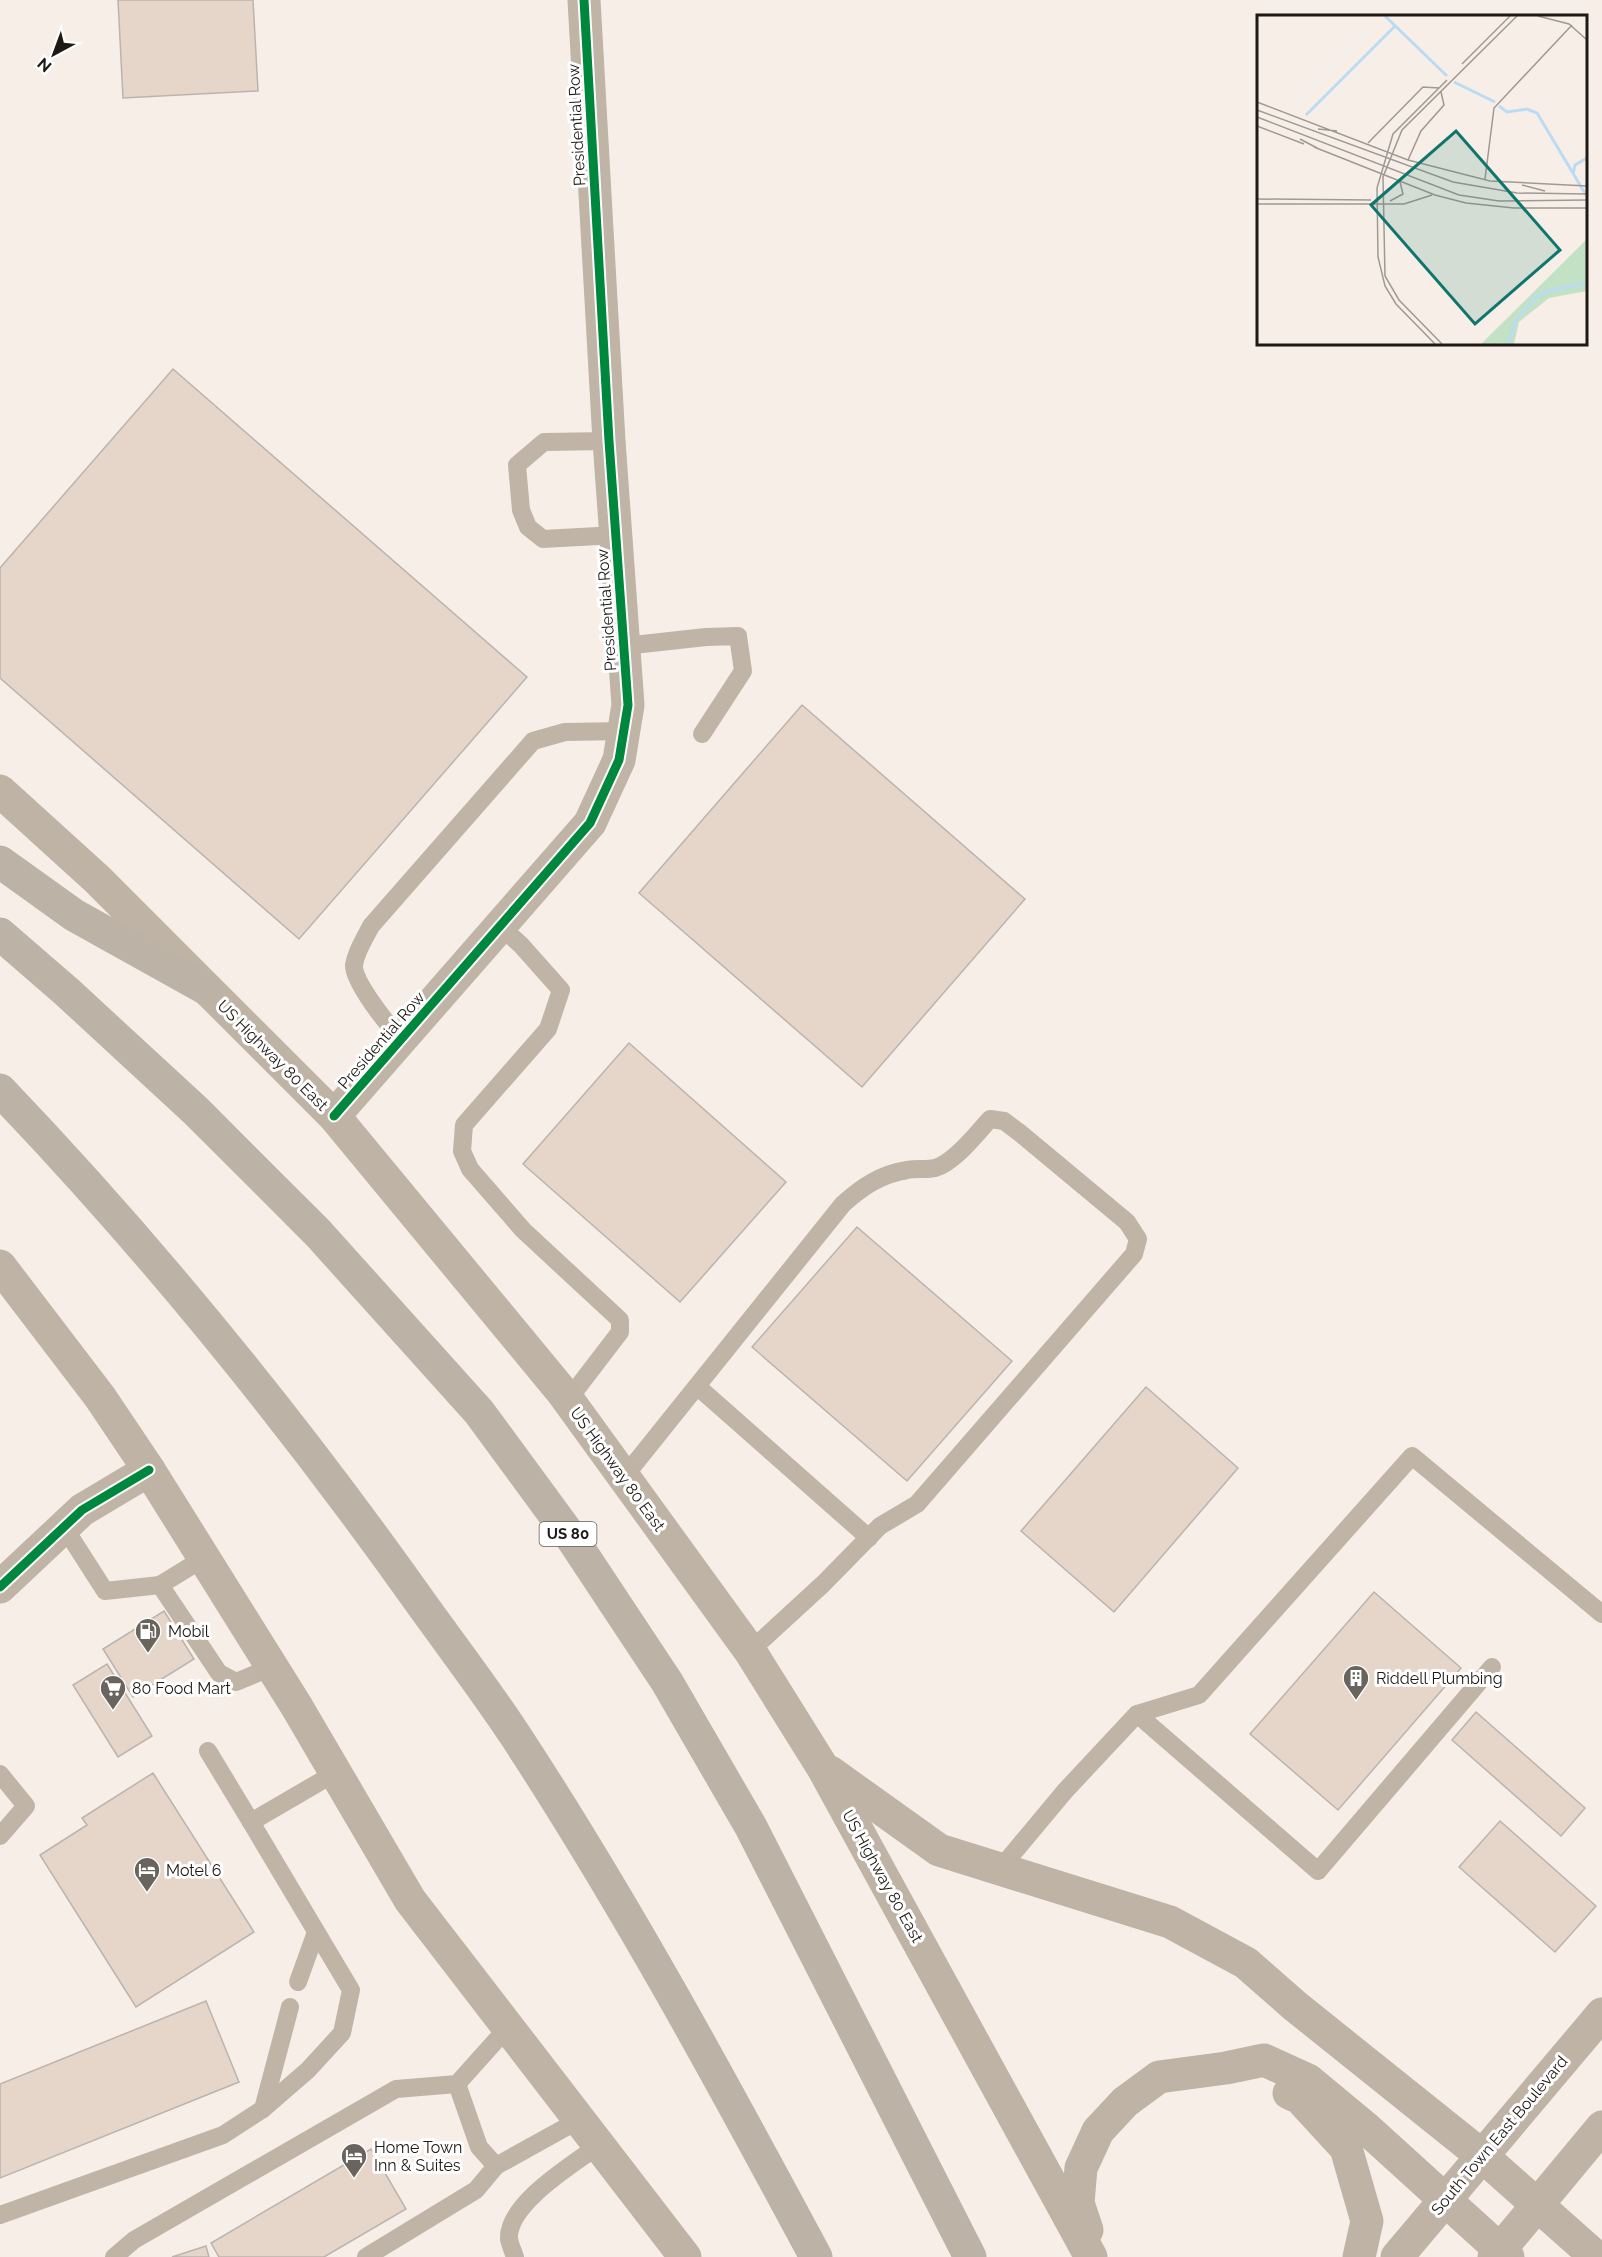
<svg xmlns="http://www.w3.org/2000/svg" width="1602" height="2257" viewBox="0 0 1602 2257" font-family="Raleway,sans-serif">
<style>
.building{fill:#e6d5c9;stroke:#bbb4ae;stroke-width:1.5}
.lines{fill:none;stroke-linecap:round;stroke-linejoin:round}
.service{stroke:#bfb4a5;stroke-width:18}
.minor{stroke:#bfb4a5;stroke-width:33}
.tertiary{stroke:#bfb4a5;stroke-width:33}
.secondary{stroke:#beb3a4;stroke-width:33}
.motorway{stroke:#bcb3a6;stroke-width:33}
.cycleway-casing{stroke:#fff;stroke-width:13}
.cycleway{stroke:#00873e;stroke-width:9}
.labels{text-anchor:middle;stroke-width:6;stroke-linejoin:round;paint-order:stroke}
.shield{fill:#fff;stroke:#625e5a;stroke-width:1.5}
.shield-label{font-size:15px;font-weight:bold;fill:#1e1914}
.street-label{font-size:16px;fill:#1e1914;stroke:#fff}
.poi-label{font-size:16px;fill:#1e1914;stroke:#fff;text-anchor:start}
.inset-river{fill:none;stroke:#badbf3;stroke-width:3}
.inset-road{fill:none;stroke:#a09993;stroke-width:1.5}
.view{fill:#0f766e;fill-opacity:0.15;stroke:#0f766e;stroke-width:3}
.inset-edge{fill:none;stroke:#1e1914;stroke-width:3}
</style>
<rect width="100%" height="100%" fill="#f7efe7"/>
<g class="building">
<path d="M118 0H253L258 91 123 98Z"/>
<path d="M173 369 527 677 299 939 0 678V568Z"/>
<path d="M802 705 1025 899 862 1087 639 893Z"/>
<path d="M629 1043 786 1182 680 1302 523 1164Z"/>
<path d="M857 1227 1012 1361 907 1481 752 1347Z"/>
<path d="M1146 1387 1238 1468 1114 1612 1021 1531Z"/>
<path d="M1374 1592 1461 1668 1338 1810 1250 1734Z"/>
<path d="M164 1611 194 1659 133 1697 103 1649Z"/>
<path d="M107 1664 152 1736 118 1757 73 1685Z"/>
<path d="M1476 1712 1585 1808 1561 1836 1452 1740Z"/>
<path d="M153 1773 254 1932 136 2007 40 1855 87 1825 82 1818Z"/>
<path d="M1500 1821 1596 1906 1555 1952 1459 1867Z"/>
<path d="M206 2001 239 2082 0 2178V2084Z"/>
<path d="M371 2149 406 2209 324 2257H219L211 2243Z"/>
<path d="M206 2246 209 2257H172Z"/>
</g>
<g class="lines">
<g class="service">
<path d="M609 441 544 442 517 465 521 510 528 527 543 539 616 535"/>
<path d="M624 646 706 637 738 636 743 671 702 734"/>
<path d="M500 926 521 945 561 990 548 1029 464 1125 462 1151 470 1169 523 1230 620 1320V1332L568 1400"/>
<path d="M401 1040C389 1026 353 982 354 965 356 951 365 938 371 926L533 741 565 732 624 731"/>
<path d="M698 1387 869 1538"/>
<path d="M624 1477 843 1204C862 1187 881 1174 907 1170 916 1168 927 1170 935 1168 954 1163 977 1133 990 1119L1004 1121 1020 1133 1127 1222 1138 1239 1134 1254 917 1504 880 1526 823 1584 750 1651"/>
<path d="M64 1527 105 1591 160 1585"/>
<path d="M204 1558 160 1585 219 1673 236 1682 272 1667"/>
<path d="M1137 1714 1318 1871 1492 1667"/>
<path d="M208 1751 251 1822"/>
<path d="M0 1774 26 1806 0 1836"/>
<path d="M1000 1869 1065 1791 1137 1714 1199 1695 1412 1456 1602 1614"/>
<path d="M298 1982 316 1932"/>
<path d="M457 2084 479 2147 496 2166"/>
<path d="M263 2109 290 2007"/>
<path d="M0 2215 223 2135 263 2109 308 2070 342 2033 351 1990 251 1822 335 1773"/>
<path d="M114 2257 134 2240 396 2089 457 2084 509 2026"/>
<path d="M366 2257 476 2190 496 2166 579 2120"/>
<path d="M515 2257C513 2251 510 2245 509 2239 507 2204 572 2165 598 2146"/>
</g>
<path class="minor" d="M334 1116 590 823 619 760 628 705 609 441 584 0"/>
<path class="tertiary" d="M0 1587 82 1510 149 1470"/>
<g class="secondary">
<path d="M0 791 97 879 334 1116 563 1393 750 1651 823 1768 1091 2257"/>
<path d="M0 1266 100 1397 149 1470 297 1707 410 1900 685 2257"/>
<path d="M830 1772 939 1850 1170 1922 1246 1963 1295 2006 1481 2155 1596 2257"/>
<path d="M1289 2093 1300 2098 1346 2148 1367 2221 1359 2257"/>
<path d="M1087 2230 1078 2203 1081 2168 1098 2131 1125 2102 1159 2077 1226 2068 1264 2060 1308 2080 1367 2129 1508 2257"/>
<path d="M1397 2257 1602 2014"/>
<path d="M1494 2257 1602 2127"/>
</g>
<g class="motorway">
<path d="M0 862 74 915 205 988"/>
<path d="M0 934 67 992 196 1111 318 1233 479 1412 573 1540 667 1682 751 1827 970 2257"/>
<path d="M0 1090C154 1251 294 1424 423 1606 454 1649 486 1691 515 1735 625 1903 721 2080 816 2257"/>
</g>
<g class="cycleway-casing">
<g id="cycleway">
<path d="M334 1116 590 823 619 760 628 705 609 441 584 0"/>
<path d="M0 1587 82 1510 149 1470"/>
</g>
</g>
<use href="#cycleway" class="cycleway"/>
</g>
<defs>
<g id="fuel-pin" transform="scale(1.35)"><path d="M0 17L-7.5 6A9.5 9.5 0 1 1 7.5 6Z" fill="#6a645e" stroke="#fff"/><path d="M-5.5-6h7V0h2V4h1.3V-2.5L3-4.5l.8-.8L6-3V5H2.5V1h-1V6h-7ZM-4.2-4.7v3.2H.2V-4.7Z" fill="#fff"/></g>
<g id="building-pin" transform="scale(1.35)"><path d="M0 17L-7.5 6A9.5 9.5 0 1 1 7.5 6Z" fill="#6a645e" stroke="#fff"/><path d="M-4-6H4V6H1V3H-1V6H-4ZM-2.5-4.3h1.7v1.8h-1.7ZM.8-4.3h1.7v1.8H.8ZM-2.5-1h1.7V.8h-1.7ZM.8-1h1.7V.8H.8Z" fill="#fff"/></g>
<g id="supermarket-pin" transform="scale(1.35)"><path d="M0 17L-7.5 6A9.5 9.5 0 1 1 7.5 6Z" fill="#6a645e" stroke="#fff"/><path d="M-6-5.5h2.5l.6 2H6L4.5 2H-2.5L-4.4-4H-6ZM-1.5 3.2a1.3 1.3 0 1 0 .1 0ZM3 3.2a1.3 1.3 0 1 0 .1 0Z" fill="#fff"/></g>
<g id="hotel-pin" transform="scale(1.35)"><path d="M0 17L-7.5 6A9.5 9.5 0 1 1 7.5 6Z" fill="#6a645e" stroke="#fff"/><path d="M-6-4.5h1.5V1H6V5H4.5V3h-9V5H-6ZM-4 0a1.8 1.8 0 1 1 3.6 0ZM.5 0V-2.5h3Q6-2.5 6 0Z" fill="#fff"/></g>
</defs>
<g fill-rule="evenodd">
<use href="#fuel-pin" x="148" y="1631"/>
<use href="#building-pin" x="1356" y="1678"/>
<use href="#supermarket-pin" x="113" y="1688"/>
<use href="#hotel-pin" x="147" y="1870"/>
<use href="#hotel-pin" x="354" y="2156"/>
</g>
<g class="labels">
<rect class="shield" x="539.5" y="1522" width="57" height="24" rx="4.5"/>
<g class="shield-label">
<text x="568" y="1539">US 80</text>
</g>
<g class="street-label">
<text transform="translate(576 125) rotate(-93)" y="6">Presidential Row</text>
<text transform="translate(606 610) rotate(-94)" y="6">Presidential Row</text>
<text transform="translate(381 1040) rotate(-49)" y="6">Presidential Row</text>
<text transform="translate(273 1055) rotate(45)" y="6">US Highway 80 East</text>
<text transform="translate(618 1469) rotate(54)" y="6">US Highway 80 East</text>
<text transform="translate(883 1876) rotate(61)" y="6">US Highway 80 East</text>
<text transform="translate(1499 2135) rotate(-50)" y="6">South Town East Boulevard</text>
</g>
<g class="poi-label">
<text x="168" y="1637">Mobil</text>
<text x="1376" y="1684">Riddell Plumbing</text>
<text x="132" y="1694">80 Food Mart</text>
<text x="166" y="1876">Motel 6</text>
<text x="374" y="2153">Home Town<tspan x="374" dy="18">Inn &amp; Suites</tspan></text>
</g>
</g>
<g transform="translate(1257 15)">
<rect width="330" height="330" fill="#f7efe7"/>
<path d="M330 224V276L292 283 262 307 257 329H224Z" fill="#c3e1c4"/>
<path class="inset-river" d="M128 1 190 61M197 67 238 87M242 91 250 97 270 94 280 98 329 180M49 100 138 11M316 159 318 150 330 143M251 329 259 305 278 283 291 276 330 268"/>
<path class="inset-road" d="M281 1 312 9 330 25M205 49 253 1M0 87 151 145 233 166 330 171M0 95 196 167 260 178 330 179M0 102 202 180 242 186 330 185M0 111 47 129M61 114 80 116M43 124 60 133M111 128 166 72 182 73M57 132 178 180 209 188 257 193H330M151 145 164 116 187 90 184 77M228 164 237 93 315 10M265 170 288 176M0 184 114 185M133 186 146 179 143 167M0 189H147L175 180M178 329 139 289 128 271 121 242 120 173 136 119 190 65M185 329 142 285 128 261 126 162 145 115 260 1"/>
<path class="view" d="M199 116 303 235 218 309 114 190Z"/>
<rect width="330" height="330" class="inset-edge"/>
</g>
<g transform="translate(54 54) rotate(221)" stroke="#ffffff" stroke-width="4.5" paint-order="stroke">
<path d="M0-4.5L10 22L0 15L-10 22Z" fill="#1e1914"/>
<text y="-9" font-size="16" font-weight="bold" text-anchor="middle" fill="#1e1914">N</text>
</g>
</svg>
